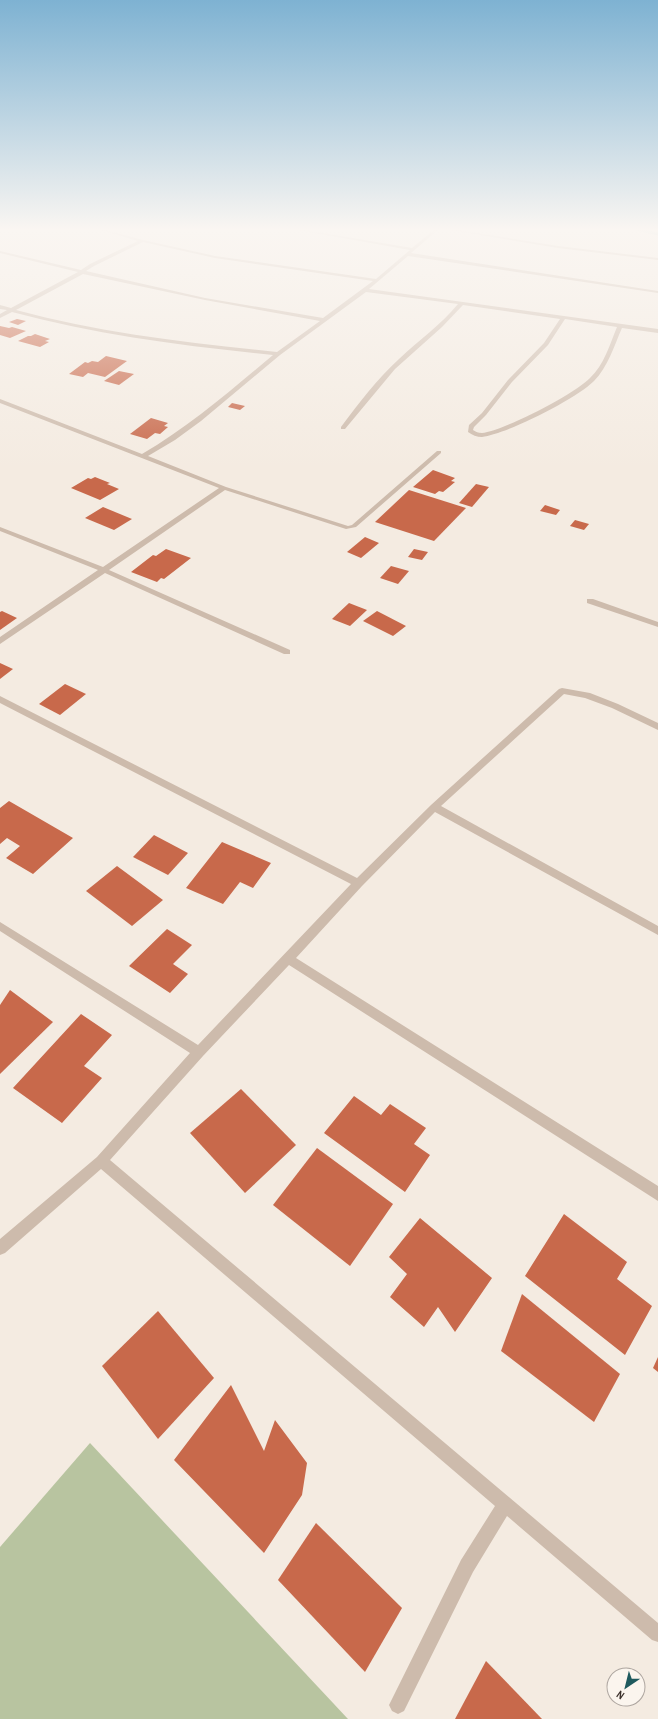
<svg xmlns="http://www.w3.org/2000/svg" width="658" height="1719" viewBox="0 0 658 1719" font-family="'Archivo Narrow',sans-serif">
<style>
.green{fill:#b8c4a0}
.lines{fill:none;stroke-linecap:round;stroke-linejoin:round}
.stream{stroke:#7fb0b2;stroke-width:3}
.building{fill:#c8694b}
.minor{fill:#cdbbac;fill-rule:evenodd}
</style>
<rect width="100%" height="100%" fill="#f4ebe1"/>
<path class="green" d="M90 1443 348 1719H0V1547Z"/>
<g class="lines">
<path class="stream" d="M636 229 658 234"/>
</g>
<g class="building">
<path d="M17 319 26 321 18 325 9 322Z"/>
<path d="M0 326 9 328 12 327 26 331 10 338 0 335Z"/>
<path d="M35 334 50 339 45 341 49 342 40 347 18 341 28 336H31Z"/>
<path d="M106 356 127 361 105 377 88 373 83 377 69 374 85 362 88 363 92 361 98 362Z"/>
<path d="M119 371 134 374 119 385 104 381Z"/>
<path d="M232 403 245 406 240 410 228 407Z"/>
<path d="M151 418 168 423 164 426 168 427 160 434 155 433 147 439 130 434Z"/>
<path d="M433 470 455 478 451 481 455 482 443 492 439 491 435 494 413 487Z"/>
<path d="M95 477 110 483 107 484 119 489 100 500 71 488 88 478 91 479Z"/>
<path d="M476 484 489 487 472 507 459 503Z"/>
<path d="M409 490 466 508 434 541 375 522Z"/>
<path d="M545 505 560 510 556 515 540 511Z"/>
<path d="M103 507 132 519 114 530 85 518Z"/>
<path d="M575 520 589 524 584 530 570 526Z"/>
<path d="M365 537 379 543 361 558 347 552Z"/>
<path d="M166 549 191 558 164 579 161 578 157 582 131 572 153 555 156 556Z"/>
<path d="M414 549 428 552 422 560 408 557Z"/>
<path d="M391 566 409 571 398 584 380 578Z"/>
<path d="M349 603 367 610 350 626 332 619Z"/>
<path d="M2 611 17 618 0 630V612Z"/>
<path d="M377 611 406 626 393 636 363 621Z"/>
<path d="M0 663 13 669 0 679Z"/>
<path d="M65 684 86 694 60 715 39 704Z"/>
<path d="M9 801 73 838 33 874 6 858 20 846 7 838 0 844V808Z"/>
<path d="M154 835 188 853 168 875 133 857Z"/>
<path d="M222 842 271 863 253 888 240 882 223 904 186 888Z"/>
<path d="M117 866 163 900 132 926 86 891Z"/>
<path d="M167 929 192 945 173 964 188 974 170 993 129 966Z"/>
<path d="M10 990 53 1022 0 1074V1005Z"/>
<path d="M81 1014 112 1035 84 1066 102 1078 62 1123 13 1088Z"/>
<path d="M241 1089 296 1145 245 1193 190 1133Z"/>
<path d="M354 1096 381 1115 390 1104 426 1128 414 1144 430 1155 405 1192 324 1133Z"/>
<path d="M317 1148 393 1204 350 1266 273 1205Z"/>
<path d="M564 1214 627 1262 617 1279 652 1306 625 1355 525 1276Z"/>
<path d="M420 1218 492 1278 455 1332 438 1307 424 1327 390 1297 407 1274 389 1257Z"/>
<path d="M522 1294 620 1374 594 1422 501 1351Z"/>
<path d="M158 1311 214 1378 158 1439 102 1366Z"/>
<path d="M658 1357V1372L653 1368Z"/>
<path d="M231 1385 264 1451 275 1420 307 1463 302 1495 264 1553 174 1460Z"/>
<path d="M316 1523 402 1608 365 1672 278 1580Z"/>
<path d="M486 1661 542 1719H455Z"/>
</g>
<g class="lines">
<g class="minor">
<path d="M97 229H102L143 240 215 256 376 279 410 250 292 229H299L412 248 435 229H439L411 253 658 291V293L408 256 369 289 658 329V333L622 328C614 346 608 367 594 381 576 399 507 434 482 437 477 437 472 435 468 432L469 425 482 413 508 380 544 343 560 319 463 305 442 327 395 369 345 429H341V427C359 403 377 379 399 359 419 340 441 325 458 304L366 292 280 355 201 421 175 440 148 456 226 487 348 526 352 525 437 451H441V453L356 527 346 529 225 490 109 570 290 650V654H284L105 573 0 644V637L98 570 0 531V527L103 567 219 488 0 403V399L142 454C190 426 231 390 273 355 185 346 97 335 12 312L0 318V314L7 310 0 309V305L11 308 78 272 0 253V251L81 270 90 264 138 241ZM143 242 215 258 373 281 323 318 205 298 86 271 94 266ZM83 274 205 300 320 321 277 352C189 343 101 333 16 310ZM565 319 617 327C610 344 604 365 590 378 575 394 503 431 482 433 478 433 476 432 473 430L474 427 486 415 512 382 548 345Z"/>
<path d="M444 229H452L558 246 658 258V260L558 248Z"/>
<path d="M587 599H593L658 622V627L587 603Z"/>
<path d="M562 688 590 693 618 704 658 723V730L612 708 585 698 564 694 441 806 658 926V935L435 812 362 886 296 958 658 1186V1201L289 965 203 1056 110 1160 658 1623V1642L652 1640 507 1516 473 1572 404 1711 398 1714 392 1711 389 1705 392 1699 461 1560 495 1506 101 1169 5 1253 0 1255V1239L97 1157 190 1053 0 931V922L198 1045 351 884 0 703V696L357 878 431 805 559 689Z"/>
</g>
</g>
<linearGradient id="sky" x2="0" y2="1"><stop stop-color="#7eb2d2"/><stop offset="0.49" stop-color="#faf6f2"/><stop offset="1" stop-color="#faf6f2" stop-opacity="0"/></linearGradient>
<rect width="658" height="469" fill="url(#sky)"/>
<g transform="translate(626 1687) rotate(215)"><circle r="19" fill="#fbf5ee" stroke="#aea6a0"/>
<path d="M0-3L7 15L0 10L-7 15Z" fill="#1f5a5e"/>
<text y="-6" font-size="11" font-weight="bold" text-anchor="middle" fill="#3b302b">N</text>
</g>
</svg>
